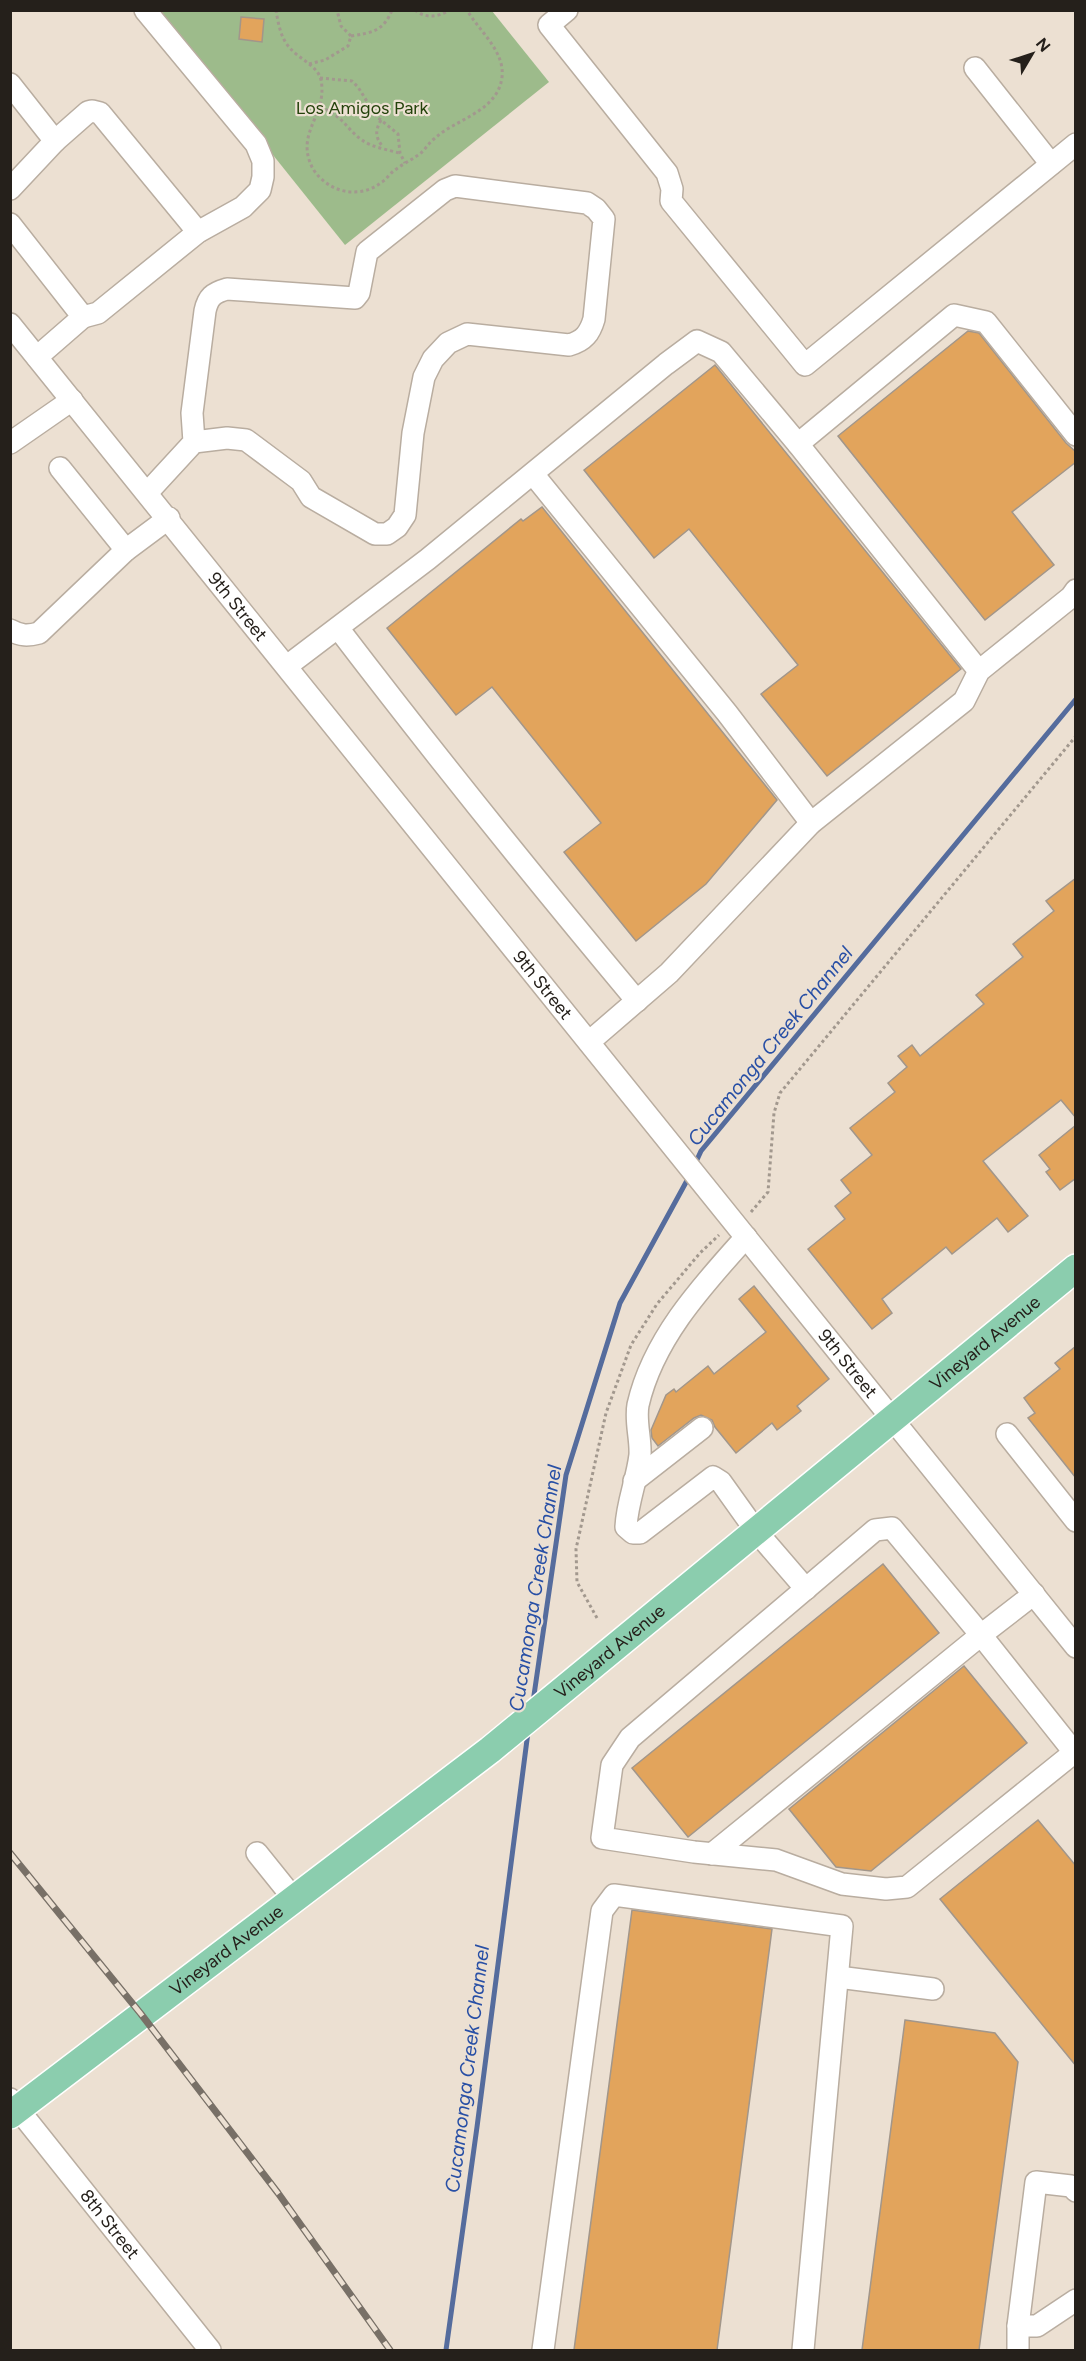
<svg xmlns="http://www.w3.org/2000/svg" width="1086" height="2361" viewBox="0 0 1086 2361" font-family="Figtree,sans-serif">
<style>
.green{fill:#9dbb8b}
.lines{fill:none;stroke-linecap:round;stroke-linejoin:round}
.stream{stroke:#556c9d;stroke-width:5}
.building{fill:#e2a45c;stroke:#a2968a;stroke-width:1.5}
.minor-casing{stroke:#b9ada0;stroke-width:24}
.major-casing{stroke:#fff;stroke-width:30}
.path{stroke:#a2988e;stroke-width:3;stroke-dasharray:3 3;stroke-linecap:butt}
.minor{stroke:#fff;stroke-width:21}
.major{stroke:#8bcdae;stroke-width:27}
.rail-casing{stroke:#787067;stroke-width:7}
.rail{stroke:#ece0d2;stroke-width:4.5;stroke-dasharray:14;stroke-linecap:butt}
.labels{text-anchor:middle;stroke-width:4.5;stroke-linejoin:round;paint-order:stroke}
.park-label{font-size:18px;fill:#24420b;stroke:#ece0d2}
.street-label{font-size:18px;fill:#25201b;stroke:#ece0d2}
.water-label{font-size:20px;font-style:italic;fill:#284fa5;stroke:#ece0d2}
</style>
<rect width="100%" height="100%" fill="#ece0d2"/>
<path class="green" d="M158 11H492L549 82 345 245Z"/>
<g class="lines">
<g class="stream">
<path d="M695 1164 701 1151 1076 699"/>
<path d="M533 1702 566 1475 620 1303 690 1175"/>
<path d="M446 2350 477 2127 528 1732"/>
</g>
</g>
<g class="building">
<path d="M241 17 264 19 262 42 239 39Z"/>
<path d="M968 331 979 333 1066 443 1076 452V462L1012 512 1054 565 985 620 838 436Z"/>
<path d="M715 365 961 669 827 776 761 694 798 665 689 529 654 558 584 470Z"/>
<path d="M542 507 777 800 706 884 636 941 564 852 601 823 492 687 456 715 387 628 521 519 523 521Z"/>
<path d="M1076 878V1118L1061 1100 983 1161 1028 1216 1008 1232 997 1218 952 1254 946 1247 882 1299 892 1313 872 1329 808 1249 845 1219 835 1206 851 1193 841 1180 872 1155 850 1128 895 1092 888 1083 907 1067 898 1056 912 1045 920 1056 984 1004 976 995 1023 957 1013 944 1054 911 1046 901Z"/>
<path d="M1076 1125V1178L1060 1190 1046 1172 1050 1169 1039 1155Z"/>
<path d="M754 1286 829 1379 797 1406 801 1411 777 1430 772 1423 736 1453 715 1427 712 1420 701 1415 694 1418 658 1446 652 1438 651 1430 666 1395 674 1389 676 1392 708 1366 714 1374 766 1332 739 1299Z"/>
<path d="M1076 1346V1478L1028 1418 1035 1413 1024 1398 1060 1369 1055 1363Z"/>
<path d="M883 1564 939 1633 688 1837 632 1768Z"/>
<path d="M964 1666 1027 1743 871 1871 836 1867 789 1809Z"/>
<path d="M1038 1820 1076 1866V2066L940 1899Z"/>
<path d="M632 1910 772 1929 717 2350H574Z"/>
<path d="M905 2020 995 2033 1018 2062 979 2350H862Z"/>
</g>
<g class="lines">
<g class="minor-casing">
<g id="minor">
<path d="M567 10 549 25 667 173 672 189 671 201 805 365 1076 144"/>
<path d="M975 68 1051 164"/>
<path d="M10 84 55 141 10 189"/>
<path d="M55 141 88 112 92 111 100 113 198 232"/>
<path d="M10 224 83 317 37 357"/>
<path d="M83 317 98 313 198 232 243 207 260 190 263 177V161L256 144 145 10"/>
<path id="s1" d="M10 324 1076 1647"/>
<path d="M10 443 72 400"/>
<path d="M60 468 126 550"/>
<path d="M533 474 727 713 811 823"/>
<path d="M148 492 194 442 227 438 246 440 301 481 311 497 375 534H387L397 527 405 515 413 433 424 377 433 359 448 343 467 334 569 345C584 341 590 333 594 319L604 219 596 209 587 203 455 186 445 190 367 252 359 293 355 298 227 289C213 293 208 297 205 311L192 413 194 442"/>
<path d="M338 628C435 755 535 879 637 1001"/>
<path d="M10 630C21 636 28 636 39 633L126 550 169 518"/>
<path d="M287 666 428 559 666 364 697 341 721 352 798 444"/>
<path d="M979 671 798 444 954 315 986 322 1076 435"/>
<path d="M589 1042 669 973 811 823 964 701 979 671 1071 597 1076 590"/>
<path d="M746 1237C702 1286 653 1339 638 1405 635 1421 641 1439 640 1455 637 1480 627 1503 626 1527L633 1533H640L713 1477 721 1482 756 1531 806 1589"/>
<path d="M1007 1434 1076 1521"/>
<path d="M634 1481 702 1428"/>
<path d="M1034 1594 981 1635 892 1528 875 1530 630 1738 612 1765 602 1838 694 1852 776 1860 842 1884 886 1889 907 1887 1076 1751"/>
<path d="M257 1853 294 1899"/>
<path d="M712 1854 981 1635 1074 1752"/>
<path d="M838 1977 933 1989"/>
<path id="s2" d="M10 2099 210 2350"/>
<path d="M1018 2326H1037L1076 2300"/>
<path d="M543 2350 602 1911 614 1895 842 1926 803 2350"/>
<path d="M1018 2350V2326L1036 2182 1071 2186 1076 2191"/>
</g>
</g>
<g class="major-casing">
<g id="major">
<path id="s3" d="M10 2115 490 1750 1076 1268"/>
</g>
</g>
<g class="path">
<path d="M276 10C278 23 281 39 290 48 299 59 318 66 321 80 328 115 295 132 312 167 316 175 324 182 331 186 347 195 367 194 382 182 387 179 390 173 395 170 404 163 414 159 422 152 426 148 429 143 434 139 455 119 498 112 502 77 505 51 479 31 467 10"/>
<path d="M415 10C426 19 438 17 450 10"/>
<path d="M351 36C371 33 384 31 392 10"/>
<path d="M309 64 325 60 348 46 351 36 341 26 337 10"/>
<path d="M320 78 352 81 358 87 376 116 398 134 400 153 405 163"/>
<path d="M320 107C344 116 345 128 362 140 371 147 389 150 399 153"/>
<path d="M381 120C375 131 375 137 383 147"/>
<path d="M751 1212 768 1192 774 1113 780 1093 1076 736"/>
<path d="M597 1618 577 1582 576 1549 606 1413 631 1345 657 1304 700 1253 719 1235"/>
</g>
<use href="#minor" class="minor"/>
<use href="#major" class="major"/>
<g class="rail-casing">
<path id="rail" d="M10 1853 141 2014 278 2193 390 2350"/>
</g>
<use href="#rail" class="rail"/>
</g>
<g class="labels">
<g class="park-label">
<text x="362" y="114">Los Amigos Park</text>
</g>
<g class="street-label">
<text dy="6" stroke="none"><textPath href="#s1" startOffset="363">9th Street</textPath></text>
<text dy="6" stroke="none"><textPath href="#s1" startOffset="849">9th Street</textPath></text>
<text dy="6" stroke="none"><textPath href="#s3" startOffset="1244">Vineyard Avenue</textPath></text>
<text dy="6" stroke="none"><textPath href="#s1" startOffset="1335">9th Street</textPath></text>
<text dy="6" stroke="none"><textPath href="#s3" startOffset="758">Vineyard Avenue</textPath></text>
<text dy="6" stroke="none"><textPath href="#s3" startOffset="272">Vineyard Avenue</textPath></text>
<text dy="6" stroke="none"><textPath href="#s2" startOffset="160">8th Street</textPath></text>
</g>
<g class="water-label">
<text transform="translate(770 1046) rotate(-51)" y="7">Cucamonga Creek Channel</text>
<text transform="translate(535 1588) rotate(-81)" y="7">Cucamonga Creek Channel</text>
<text transform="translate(467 2069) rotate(-83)" y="7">Cucamonga Creek Channel</text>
</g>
</g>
<rect width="1086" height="2361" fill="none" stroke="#25201b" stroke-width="24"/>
<g transform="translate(1032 54) rotate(51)" stroke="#ece0d2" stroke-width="4.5" paint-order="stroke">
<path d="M0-4.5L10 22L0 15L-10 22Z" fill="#25201b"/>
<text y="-9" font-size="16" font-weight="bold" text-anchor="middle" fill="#25201b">N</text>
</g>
</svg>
